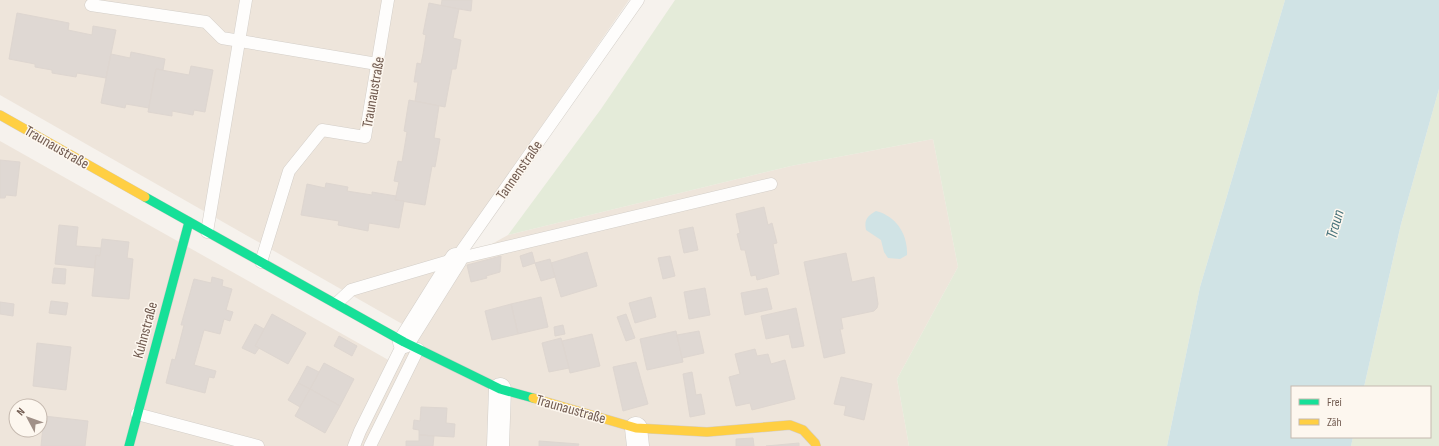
<svg xmlns="http://www.w3.org/2000/svg" width="1439" height="446" viewBox="0 0 1439 446" font-family="'Sofia Sans Condensed',sans-serif">
<style>
.residential{fill:#eee5db;fill-rule:evenodd}
.green{fill:#e4ebd9}
.water{fill:#d0e3e5}
.building{fill:#dfd8d3;stroke:#ded6d0}
.lines{fill:none;stroke-linecap:round;stroke-linejoin:round}
.lane-casing{stroke:#d3cec8;stroke-width:13}
.street-casing{stroke:#d3cec8;stroke-width:23}
.fast-casing{stroke:#d4cec8;stroke-width:10}
.slow-casing{stroke:#d4cec8;stroke-width:10}
.lane{stroke:#fefdfc;stroke-width:12}
.street{stroke:#fefdfc;stroke-width:22}
.fast{stroke:#16e098;stroke-width:9}
.slow{stroke:#ffcf43;stroke-width:9}
.labels{text-anchor:middle;stroke-width:3;stroke-linejoin:round;paint-order:stroke}
.street-label{font-size:15px;fill:#715b50;stroke:#fdf7ef}
.water-label{font-size:16px;font-style:italic;fill:#48737b;stroke:#fdf7ef}
</style>
<rect width="100%" height="100%" fill="#f6f2ed"/>
<g class="residential">
<path d="M0 0H629L404 325 0 95Z"/>
<path d="M933 139 958 267 897 379 909 446H0V141L392 362 456 264 508 235 791 166ZM16 406H40V430H16Z"/>
</g>
<g class="green">
<path d="M675 0H1285L1200 287 1167 446H909L897 379 958 267 933 139 791 166 508 235 601 109Z"/>
<path d="M1439 89V446H1351L1353 437H1430V387H1364L1401 224Z"/>
</g>
<g class="water">
<path d="M1285 0H1439V89L1401 224 1364 387H1292V437H1353L1351 446H1167L1200 287Z"/>
<path d="M876 211C896 216 908 234 907 255L900 259 888 258 884 252 881 240 866 230C864 220 867 216 876 211Z"/>
</g>
<g class="building">
<path d="M442 0H472L471 11 441 6Z"/>
<path d="M429 3 459 9 453 38 461 40 456 69H452L445 107 415 101 418 82H414L417 63 421 64 423 54 426 35 423 34Z"/>
<path d="M17 13 69 23 68 30 92 35 93 26 116 30 106 78 77 73 76 77 52 73V70L35 67V64L9 59Z"/>
<path d="M131 52 165 59 163 70 156 69 149 108 126 104 125 108 101 103 111 54 130 58Z"/>
<path d="M191 66 213 70 205 112 194 110 193 115 172 111V116L148 112 156 69 189 75Z"/>
<path d="M409 100 439 106 434 138 440 139 435 167 432 166 425 205 395 200 399 182 394 181 398 161 402 162 407 132 404 131Z"/>
<path d="M0 160 20 162 16 196 6 195 5 198H0Z"/>
<path d="M326 183 348 187 347 191 372 195V192L396 196 395 200 404 201 399 228 369 223 368 231 338 225 339 221 301 215 307 184 325 188Z"/>
<path d="M764 207 768 225 772 223 777 243 773 244 779 274 757 280 756 275 751 276 745 250H741L737 234 740 233 736 214Z"/>
<path d="M59 225 78 227 76 246 101 248 100 256 96 255 95 268 55 264Z"/>
<path d="M693 227 698 250 684 253 679 230Z"/>
<path d="M102 239 129 242 127 258 133 259 129 299 92 296 96 255 100 256Z"/>
<path d="M532 252 535 263 523 267 520 256Z"/>
<path d="M587 252 597 286 561 297 551 263Z"/>
<path d="M846 253 852 282 874 277 878 304 877 308 874 311 841 318 843 329H840L845 353 824 358 804 262Z"/>
<path d="M501 256 500 272 486 276 487 278 471 282 467 265Z"/>
<path d="M670 256 675 276 663 279 658 258Z"/>
<path d="M550 259 555 277 541 281 535 263Z"/>
<path d="M54 268 66 269 65 284 52 283Z"/>
<path d="M212 277 223 280 222 286 232 289 226 310 233 312 230 321 224 319 220 334 204 330 194 365 216 371 214 378 209 377 205 393 166 383 172 359 175 360 184 325H181L194 279 211 283Z"/>
<path d="M705 288 710 315 689 319 684 292Z"/>
<path d="M767 288 772 309 745 315 741 293Z"/>
<path d="M541 297 548 327 518 334 511 304Z"/>
<path d="M651 297 656 317 635 323 629 303Z"/>
<path d="M51 301 68 303 66 315 49 313Z"/>
<path d="M0 302 14 304 13 316 0 314Z"/>
<path d="M511 304 518 334 492 340 485 311Z"/>
<path d="M796 308 804 346 792 348 789 334 766 339 761 316Z"/>
<path d="M272 314 306 333 288 364 255 346Z"/>
<path d="M626 314 635 338 626 341 617 317Z"/>
<path d="M255 324 264 329 255 346 259 348 255 354 242 348Z"/>
<path d="M563 325 565 334 555 336 554 327Z"/>
<path d="M676 331 683 362 647 370 640 339Z"/>
<path d="M699 331 704 353 682 358 677 335Z"/>
<path d="M592 334 600 366 570 373 562 341Z"/>
<path d="M339 336 357 346 352 356 334 346Z"/>
<path d="M561 338 569 368 549 372 542 343Z"/>
<path d="M37 343 71 347 66 390 33 386Z"/>
<path d="M755 349 757 356 768 354 771 364 785 360 795 399 752 410 750 403 736 406 729 377 740 374 735 354Z"/>
<path d="M636 362 648 404 623 411 613 367Z"/>
<path d="M324 363 354 379 340 406 310 389Z"/>
<path d="M307 366 319 372 310 389 298 383Z"/>
<path d="M692 372 696 395 701 394 705 414 690 417 683 374Z"/>
<path d="M841 377 872 384 864 420 844 415 846 406 834 404Z"/>
<path d="M298 383 310 389 300 407 288 400Z"/>
<path d="M310 389 340 406 325 433 295 416Z"/>
<path d="M421 407 447 408 446 423 455 424 454 437 419 435V430L413 429 414 420 420 421Z"/>
<path d="M44 416 88 421 85 446H41Z"/>
<path d="M419 435 434 436 433 446H406V441H419Z"/>
<path d="M753 438 754 446H736V439Z"/>
<path d="M539 441 579 444 578 446H539Z"/>
<path d="M799 443V446H766Z"/>
</g>
<g class="lines">
<g class="lane-casing">
<g id="lane">
<path d="M91 5 206 22 222 38 377 64"/>
<path d="M207 232 246 0"/>
<path d="M456 259 638 0"/>
<path d="M261 262 289 171 322 130 365 137 388 0"/>
<path d="M337 303 351 290 456 259 771 184"/>
<path d="M137 414 258 446"/>
<path d="M354 446 360 431 404 342"/>
<path d="M370 446 418 349"/>
</g>
</g>
<g class="street-casing">
<g id="street">
<path d="M404 342 456 259"/>
<path d="M636 428 638 446"/>
<path d="M498 446 500 389"/>
</g>
</g>
<g class="fast-casing">
<g id="fast">
<path d="M145 197 404 342 500 389 533 398"/>
<path d="M129 446 189 222"/>
</g>
</g>
<g class="slow-casing">
<g id="slow">
<path d="M0 115 145 197"/>
<path d="M533 398 636 428 707 432 790 425 803 430 815 443 816 446"/>
</g>
</g>
<use href="#lane" class="lane"/>
<use href="#street" class="street"/>
<use href="#fast" class="fast"/>
<use href="#slow" class="slow"/>
</g>
<g class="labels">
<g class="street-label">
<text transform="translate(373 92) rotate(-80)" y="5">Traunaustraße</text>
<text transform="translate(57 147) rotate(30)" y="5">Traunaustraße</text>
<text transform="translate(519 170) rotate(-55)" y="5">Tannenstraße</text>
<text transform="translate(145 330) rotate(-75)" y="5">Kuhnstraße</text>
<text transform="translate(571 409) rotate(16)" y="5">Traunaustraße</text>
</g>
<g class="water-label">
<text transform="translate(1334 224) rotate(-74)" y="6">Traun</text>
</g>
</g>
<rect x="1291" y="386" width="140" height="52" fill="#fdf7ef" stroke="#c5b9af"/>
<rect x="1299" y="399" width="20" height="6" fill="#16e098" stroke="#c5b9af"/>
<text x="1327" y="406" font-size="12" fill="#715b50">Frei</text>
<rect x="1299" y="419" width="20" height="6" fill="#ffcf43" stroke="#c5b9af"/>
<text x="1327" y="426" font-size="12" fill="#715b50">Zäh</text>
<g transform="translate(28 418) rotate(311)"><circle r="19" fill="#fdf7ef" stroke="#c5b9af"/>
<path d="M0-3L7 15L0 10L-7 15Z" fill="#a09087"/>
<text y="-6" font-size="11" font-weight="bold" text-anchor="middle" fill="#715b50">N</text>
</g>
</svg>
